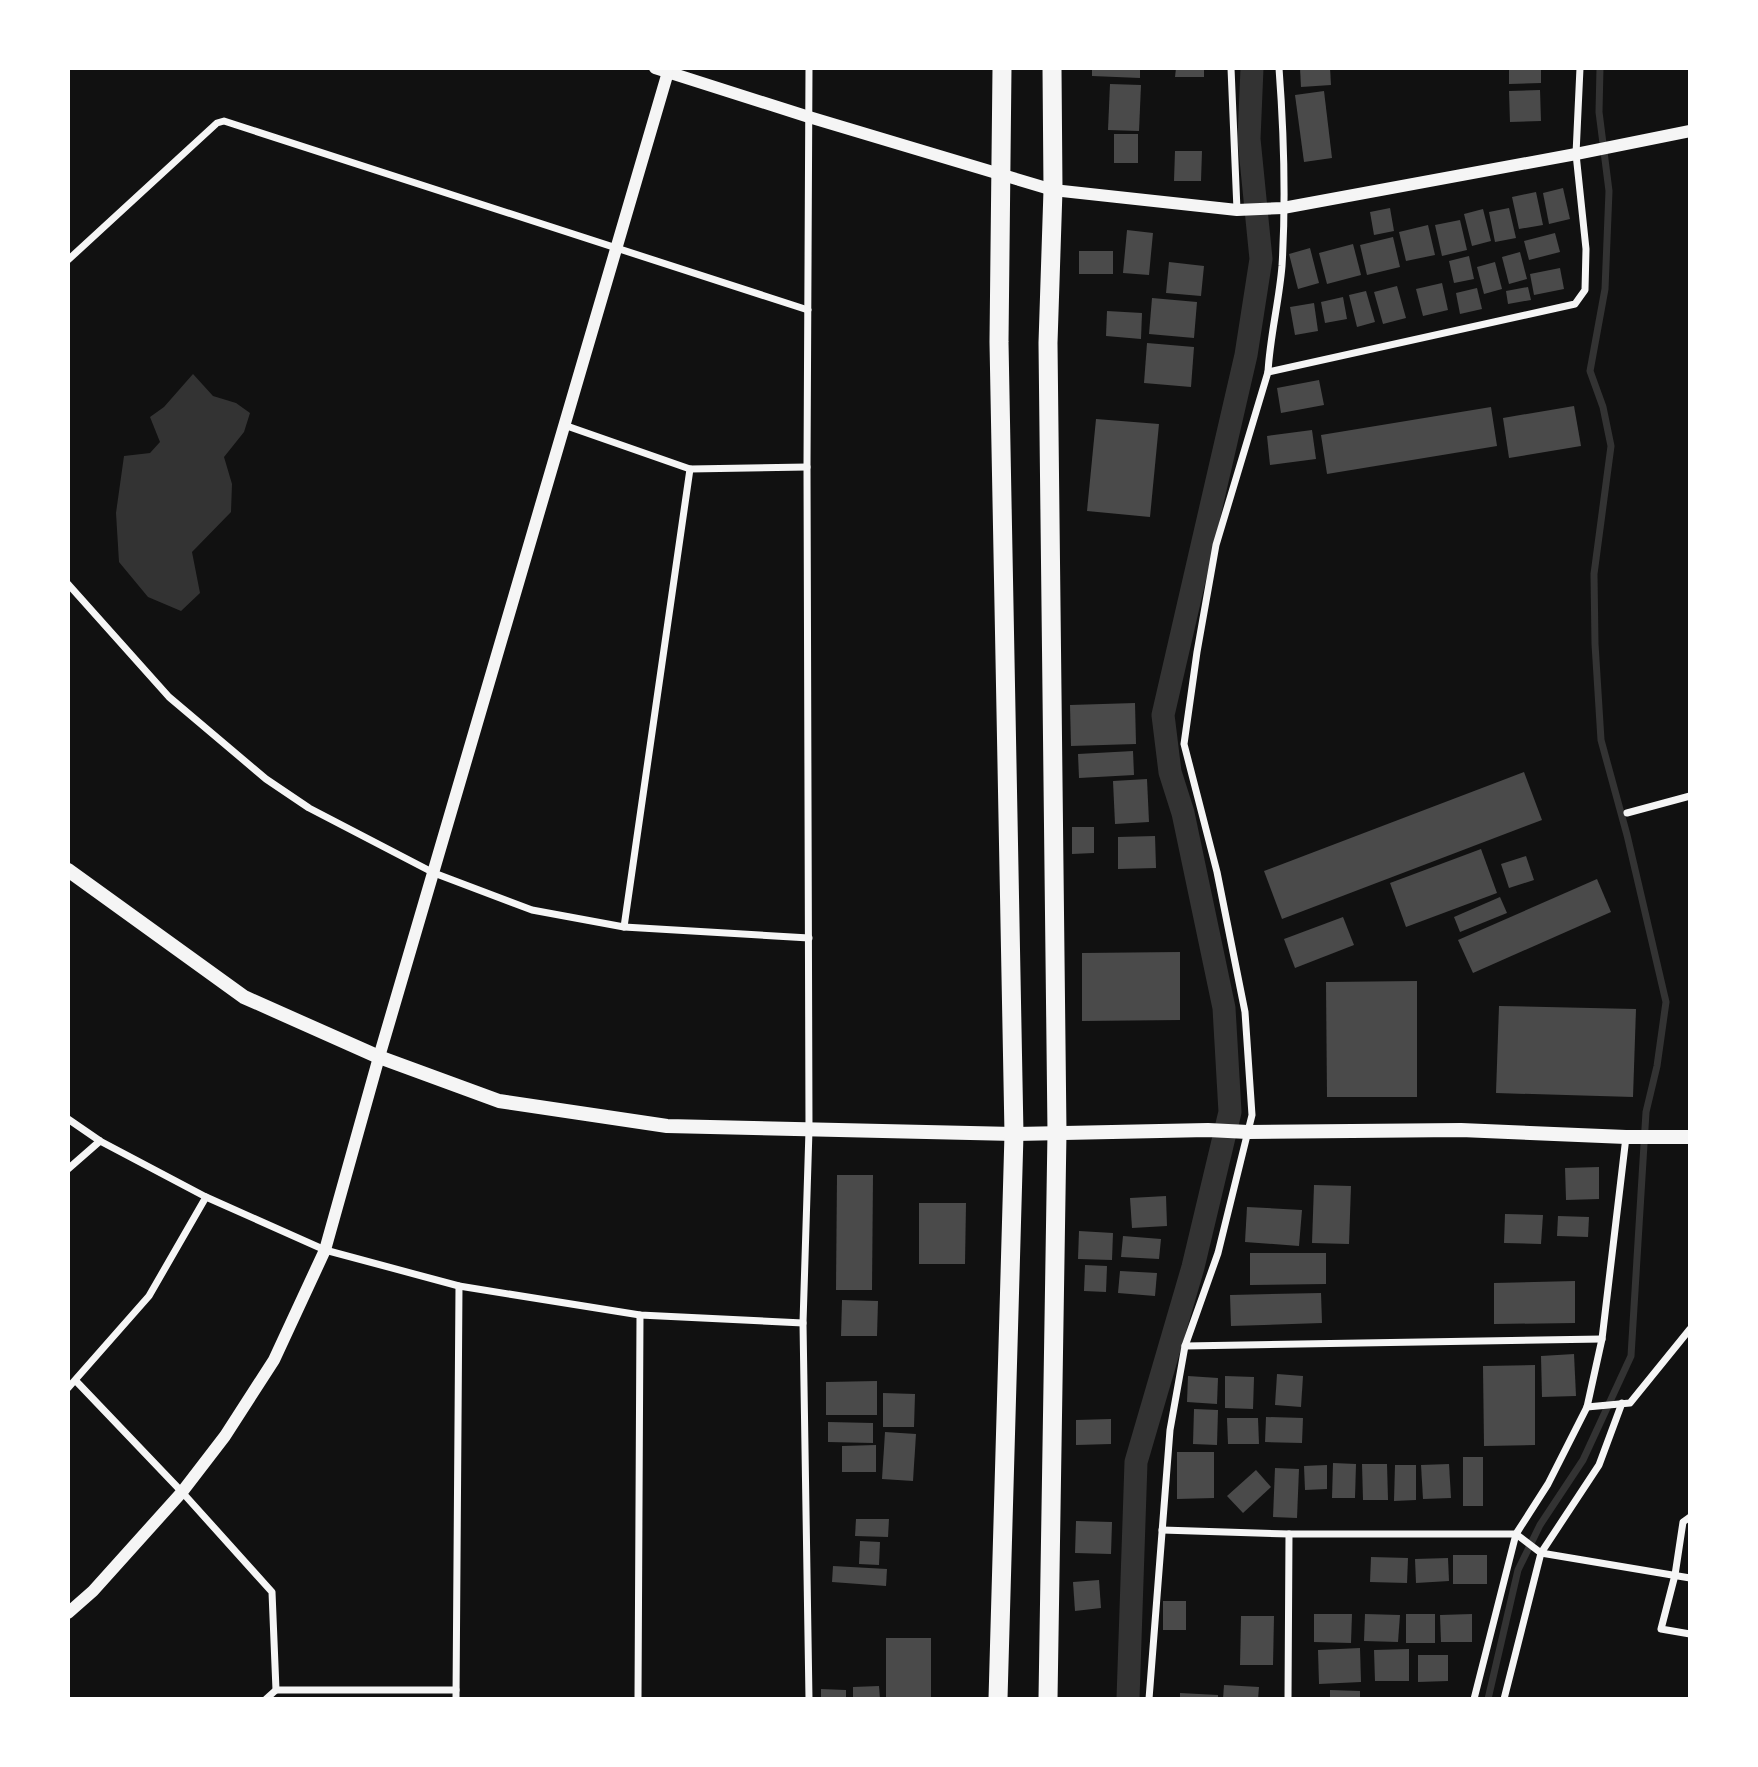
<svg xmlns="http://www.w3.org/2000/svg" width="1758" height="1767" viewBox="0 0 1758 1767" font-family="'Nunito Sans',sans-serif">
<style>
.water{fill:#333}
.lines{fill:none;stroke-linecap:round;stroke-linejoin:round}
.stream{stroke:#333;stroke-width:7}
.canal{stroke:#333;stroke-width:23}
.building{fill:#4a4a4a}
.minor{stroke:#f5f5f5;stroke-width:7}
.tertiary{stroke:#f5f5f5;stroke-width:12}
.secondary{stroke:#f5f5f5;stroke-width:14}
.trunk{stroke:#f5f5f5;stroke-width:19}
</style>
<rect width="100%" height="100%" fill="#111"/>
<path class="water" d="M193 374 213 396 236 403 250 413 244 432 224 457 232 484 231 512 192 552 200 593 181 611 148 597 119 562 116 513 124 456 150 453 160 442 150 417 164 407Z"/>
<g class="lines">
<path class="stream" d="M1488 1699 1518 1570 1540 1525 1583 1460 1631 1356 1646 1112 1657 1066 1666 1002 1627 835 1601 740 1595 644 1594 574 1611 446 1603 407 1590 371 1605 289 1609 191 1599 112 1600 68"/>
<path class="canal" d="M1128 1699 1136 1462 1193 1267 1230 1112 1224 1008 1183 813 1170 772 1163 715 1246 355 1261 259 1249 139 1252 68"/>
</g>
<g class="building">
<path d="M1092 68H1140V78L1092 76Z"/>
<path d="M1176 68H1204V77H1175Z"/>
<path d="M1300 68H1330L1331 85 1301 87Z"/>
<path d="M1509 68H1541V83L1509 84Z"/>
<path d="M1110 84 1141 85 1139 131 1108 130Z"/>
<path d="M1540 90 1541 121 1510 122 1509 91Z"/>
<path d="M1324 91 1332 158 1304 162 1295 95Z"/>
<rect x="1114" y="134" width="24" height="29"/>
<path d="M1175 151H1202L1201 181H1174Z"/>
<path d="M1563 188 1570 219 1549 224 1543 193Z"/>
<path d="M1536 192 1543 225 1519 229 1512 197Z"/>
<path d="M1390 208 1394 231 1374 235 1370 212Z"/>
<path d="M1509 208 1516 238 1495 242 1489 212Z"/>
<path d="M1483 209 1491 241 1472 246 1464 214Z"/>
<path d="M1460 220 1467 250 1442 256 1435 225Z"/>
<path d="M1428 225 1435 255 1406 261 1399 232Z"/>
<path d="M1127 230 1153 233 1149 275 1123 273Z"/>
<path d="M1555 233 1560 252 1529 260 1524 241Z"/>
<path d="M1393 237 1400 267 1367 275 1360 245Z"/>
<path d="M1353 244 1361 275 1327 284 1319 253Z"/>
<path d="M1310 248 1319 283 1298 289 1289 254Z"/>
<rect x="1079" y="251" width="34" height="23"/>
<path d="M1520 252 1527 279 1509 284 1502 257Z"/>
<path d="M1469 256 1474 279 1454 283 1449 261Z"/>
<path d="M1169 262 1204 266 1201 296 1166 293Z"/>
<path d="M1495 262 1502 289 1484 294 1477 267Z"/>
<path d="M1560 268 1564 289 1534 295 1530 274Z"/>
<path d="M1442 283 1448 310 1423 316 1416 289Z"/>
<path d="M1397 286 1406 318 1383 324 1374 292Z"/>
<path d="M1528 287 1531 300 1508 304 1506 291Z"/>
<path d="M1477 288 1482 309 1460 314 1456 293Z"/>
<path d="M1366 291 1375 322 1357 327 1349 295Z"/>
<path d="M1343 297 1347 319 1325 323 1321 302Z"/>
<path d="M1152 298 1197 302 1194 338 1149 334Z"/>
<path d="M1314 303 1318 331 1295 335 1290 307Z"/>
<path d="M1107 311 1142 313 1141 339 1106 336Z"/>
<path d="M1147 343 1194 347 1191 387 1144 383Z"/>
<path d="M1319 380 1324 405 1281 413 1277 388Z"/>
<path d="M1574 406 1581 446 1509 458 1503 418Z"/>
<path d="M1491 407 1497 446 1327 474 1321 435Z"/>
<path d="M1096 419 1159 424 1150 517 1087 511Z"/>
<path d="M1312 430 1316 459 1270 465 1267 436Z"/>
<path d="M1135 703 1136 744 1071 746 1070 705Z"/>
<path d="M1133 751 1134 775 1079 778 1078 754Z"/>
<path d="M1524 772 1542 820 1282 919 1264 871Z"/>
<path d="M1147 779 1149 822 1115 824 1113 781Z"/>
<path d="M1072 827H1094V853L1072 854Z"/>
<path d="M1155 836 1156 868 1118 869V837Z"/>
<path d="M1481 849 1497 893 1406 927 1390 883Z"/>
<path d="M1526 856 1534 880 1509 888 1501 864Z"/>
<path d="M1597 879 1611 912 1473 973 1458 940Z"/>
<path d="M1500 897 1507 913 1460 932 1454 917Z"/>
<path d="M1343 917 1354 945 1295 968 1284 939Z"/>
<path d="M1180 952V1020L1082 1021V953Z"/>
<path d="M1417 981V1097H1327L1326 982Z"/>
<path d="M1499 1006 1636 1009 1633 1097 1496 1093Z"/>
<path d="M1599 1167V1199L1566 1200 1565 1168Z"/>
<path d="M837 1175H873L872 1290H836Z"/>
<path d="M1314 1185 1351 1186 1349 1244 1312 1243Z"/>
<path d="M1166 1196 1167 1226 1132 1228 1130 1198Z"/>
<path d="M919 1203H966L965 1264H919Z"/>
<path d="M1247 1207 1302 1210 1299 1246 1245 1242Z"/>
<path d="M1505 1214 1543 1215 1541 1244 1504 1243Z"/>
<path d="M1558 1216 1589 1217 1588 1237 1557 1236Z"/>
<path d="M1079 1231 1113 1233 1112 1260 1078 1259Z"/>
<path d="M1123 1236 1161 1239 1159 1259 1121 1257Z"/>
<path d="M1250 1253H1326V1284L1250 1285Z"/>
<path d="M1085 1265 1107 1266 1106 1292 1084 1291Z"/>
<path d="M1120 1271 1157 1273 1155 1296 1118 1293Z"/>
<path d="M1575 1281V1323L1494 1324V1283Z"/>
<path d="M1321 1293 1322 1323 1231 1326 1230 1295Z"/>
<path d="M842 1300 878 1301 877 1336H841Z"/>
<path d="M1574 1354 1576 1396 1542 1397 1541 1356Z"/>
<path d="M1535 1365V1445L1484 1446 1483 1366Z"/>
<path d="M1277 1374 1303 1376 1301 1407 1275 1405Z"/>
<path d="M1188 1376 1218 1378 1217 1404 1187 1402Z"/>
<path d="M1225 1376 1254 1377 1253 1409 1225 1408Z"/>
<path d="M877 1381V1415H826V1382Z"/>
<path d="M883 1393 915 1394 914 1427H883Z"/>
<path d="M1194 1409 1218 1410 1217 1445 1193 1444Z"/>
<path d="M1266 1417 1303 1418 1302 1443 1265 1442Z"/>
<path d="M1227 1418H1258L1259 1444H1228Z"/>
<path d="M1111 1419V1444L1076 1445V1420Z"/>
<path d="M828 1422 873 1423V1443L828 1442Z"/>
<path d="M885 1432 916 1434 913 1481 882 1479Z"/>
<path d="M876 1445V1472H842V1446Z"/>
<path d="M1177 1452H1214V1498L1177 1499Z"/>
<rect x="1463" y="1457" width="20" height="49"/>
<path d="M1333 1463 1356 1464 1355 1498H1332Z"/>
<path d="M1362 1464H1387L1388 1500H1363Z"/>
<path d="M1449 1464 1451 1498 1423 1499 1421 1465Z"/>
<path d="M1327 1465V1489L1305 1490 1304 1466Z"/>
<path d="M1395 1465H1416V1500L1394 1501Z"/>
<path d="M1275 1468 1299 1469 1297 1518 1273 1517Z"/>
<path d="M1256 1470 1271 1487 1243 1513 1227 1496Z"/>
<path d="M856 1519H889L888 1537 855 1536Z"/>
<path d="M1076 1521 1112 1522 1111 1554 1075 1553Z"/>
<path d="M860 1541 880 1542 879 1565 859 1564Z"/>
<rect x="1453" y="1555" width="34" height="29"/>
<path d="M1371 1557 1408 1558 1407 1583 1370 1582Z"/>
<path d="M1448 1558 1449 1581 1416 1583 1415 1559Z"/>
<path d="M833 1566 887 1569 886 1586 832 1582Z"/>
<path d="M1099 1580 1101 1608 1075 1611 1073 1582Z"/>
<rect x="1163" y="1601" width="23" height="29"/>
<path d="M1314 1614H1352L1351 1643 1314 1642Z"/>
<path d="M1365 1614 1400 1615 1398 1642 1364 1641Z"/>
<rect x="1406" y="1614" width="29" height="29"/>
<path d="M1472 1614V1642H1441L1440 1615Z"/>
<path d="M1241 1616H1274L1273 1665H1240Z"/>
<rect x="886" y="1638" width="45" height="61"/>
<path d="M1360 1648 1361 1682 1319 1684 1318 1650Z"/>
<path d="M1409 1649V1681H1375L1374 1650Z"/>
<path d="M1418 1655H1448V1681L1418 1682Z"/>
<path d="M1224 1685 1259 1687 1258 1699H1223Z"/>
<path d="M879 1686 880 1699H853V1687Z"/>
<path d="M821 1689 846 1690V1699H821Z"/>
<path d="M1330 1690 1360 1691V1699H1330Z"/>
<path d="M1180 1693 1218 1695V1699H1180Z"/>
</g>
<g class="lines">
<g class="minor">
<path d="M1231 68 1237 210"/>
<path d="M68 260 217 123 224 121 808 310"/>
<path d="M1268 372 1575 304 1585 290 1586 249 1576 154 1580 68"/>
<path d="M564 425 690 469 807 467"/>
<path d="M68 584 169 697 266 779 309 808 434 873 532 910 624 927 809 938"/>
<path d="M1627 813 1690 796"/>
<path d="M624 927 690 469"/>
<path d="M68 1119 100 1141 206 1197 325 1250 459 1286 640 1315 803 1323"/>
<path d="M68 1169 100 1141"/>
<path d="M1185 1346 1602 1339"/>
<path d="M76 1381 182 1492 272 1592 276 1690 266 1699"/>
<path d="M68 1388 149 1296 206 1197"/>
<path d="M1587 1407 1630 1403 1690 1329"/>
<path d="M1690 1517 1683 1522 1675 1575 1661 1629 1690 1634"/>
<path d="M1162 1530 1289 1534"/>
<path d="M276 1690H456"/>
<path d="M456 1699 459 1286"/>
<path d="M638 1699 640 1315"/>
<path d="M809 1699 803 1323 809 1130 807 467 809 68"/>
<path d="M1149 1699 1170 1430 1185 1346 1218 1253 1252 1115 1245 1012 1217 872 1184 744 1197 652 1216 545 1268 372C1270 336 1279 302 1282 266 1286 200 1284 134 1279 68"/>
<path d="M1288 1699 1289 1534H1516L1541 1553 1690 1578"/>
<path d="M1474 1699 1516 1534 1548 1484 1587 1407 1602 1339 1626 1137"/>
<path d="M1504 1699 1541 1553 1599 1465 1622 1403"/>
</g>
<g class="tertiary">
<path d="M655 68 809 117 1053 190 1237 210 1283 208 1576 154 1690 131"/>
<path d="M68 1613 93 1591 182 1492 225 1436 274 1360 325 1250 379 1057 668 72"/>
</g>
<path class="secondary" d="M68 870 244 997 379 1057 499 1101 667 1126 1014 1134 1208 1130 1248 1132 1461 1130 1626 1137H1690"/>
<g class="trunk">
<path d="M998 1699 1014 1134 999 342 1002 68"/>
<path d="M1048 1699 1057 1132 1048 343 1053 190 1052 68"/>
</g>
</g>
<rect width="1758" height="1767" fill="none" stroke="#ffffff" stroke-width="140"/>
</svg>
